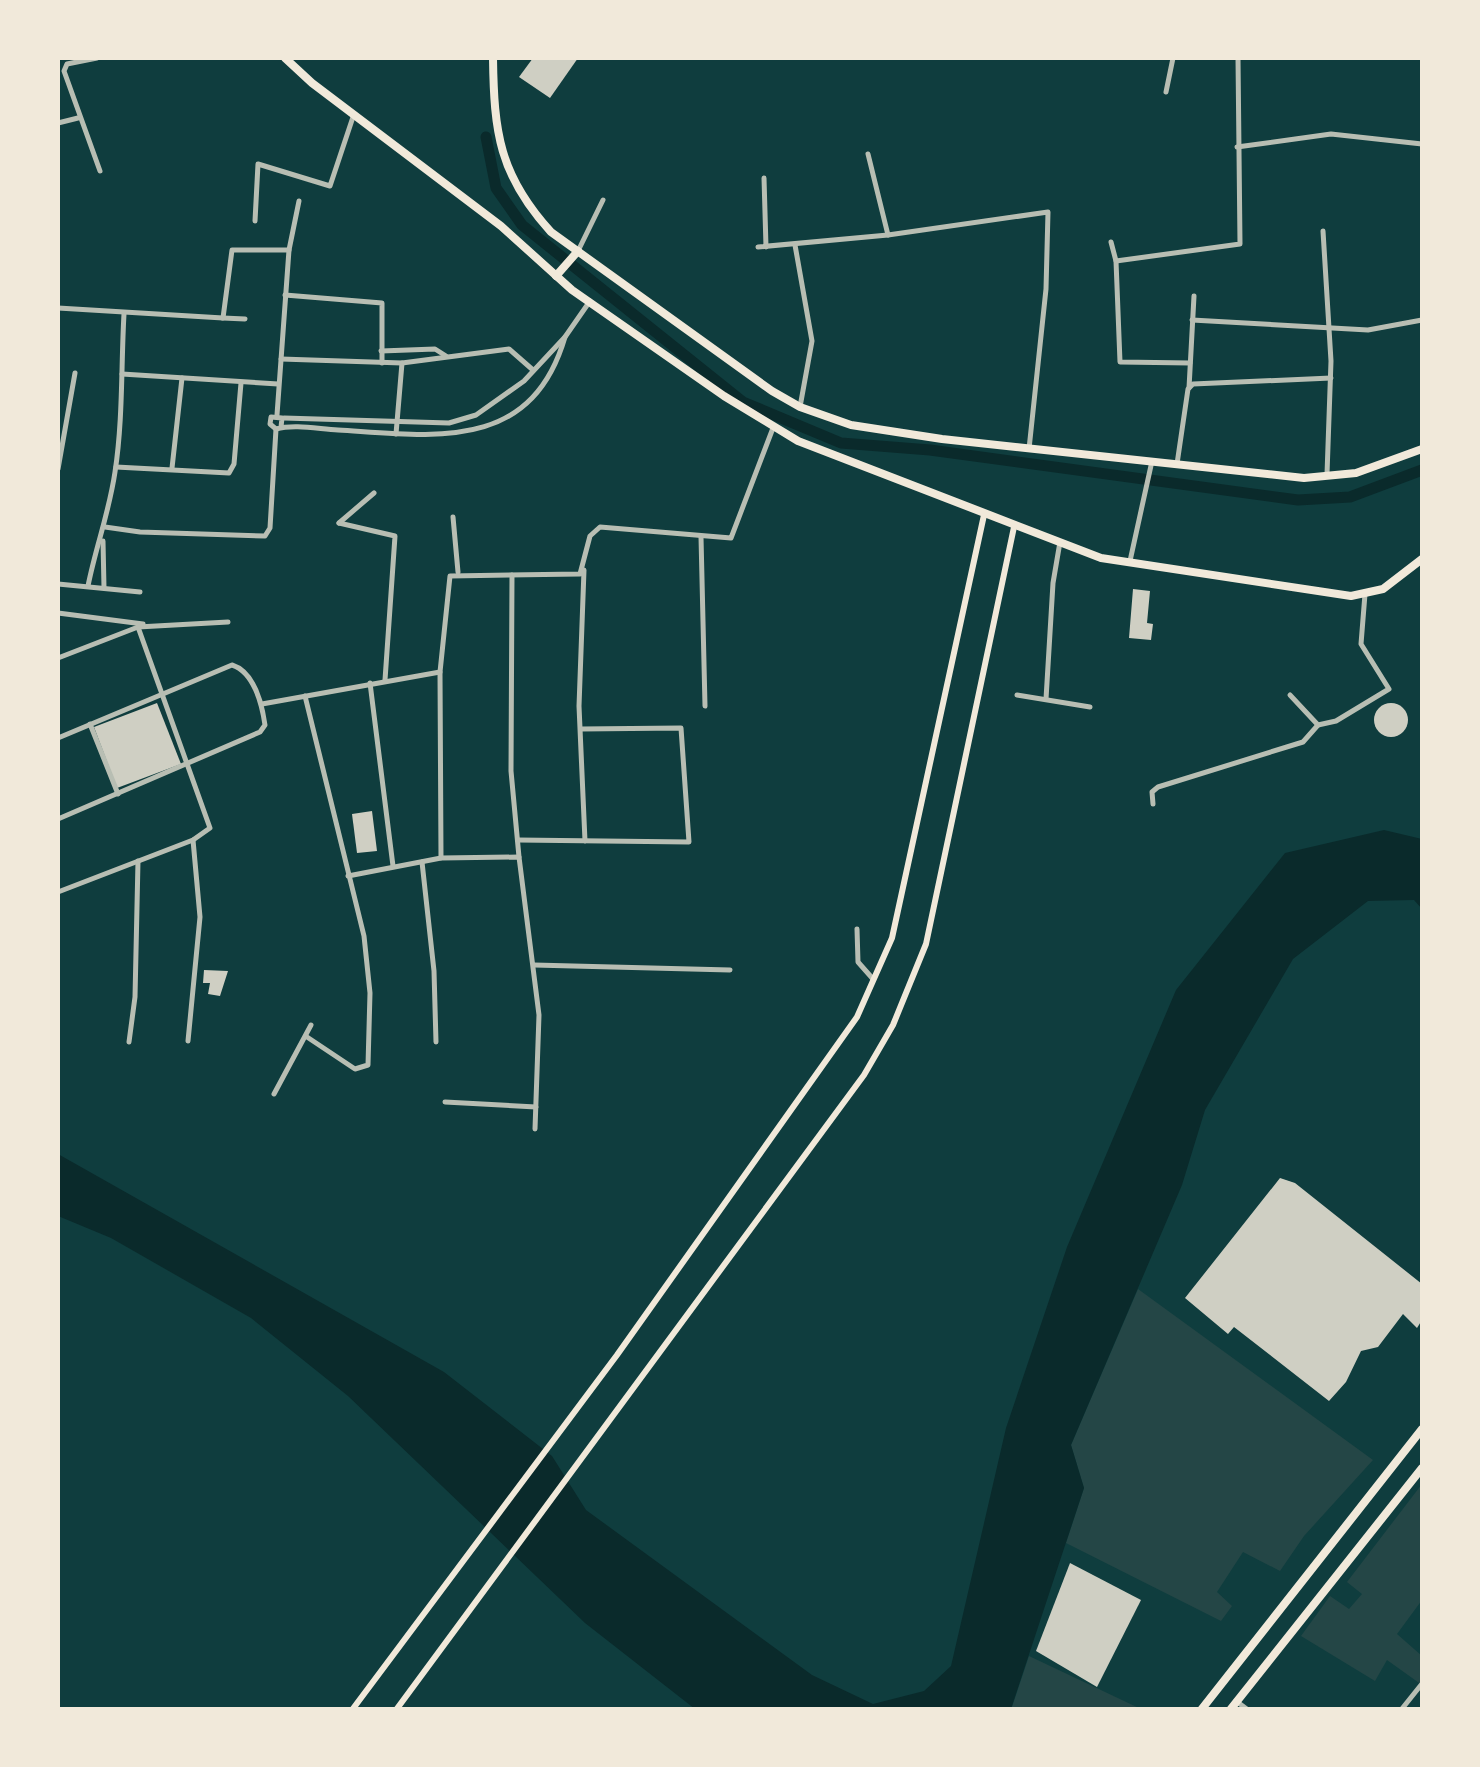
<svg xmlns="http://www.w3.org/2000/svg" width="1480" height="1767" viewBox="0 0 1480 1767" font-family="Figtree,sans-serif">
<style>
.green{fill:#244646}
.water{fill:#0a2a2b}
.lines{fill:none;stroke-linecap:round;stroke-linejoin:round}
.canal{stroke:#0a2a2b;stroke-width:11}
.building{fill:#cfcfc3}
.minor{stroke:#b8beb3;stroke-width:5}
.secondary{stroke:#f1e9da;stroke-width:6}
.primary{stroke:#f1e9da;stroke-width:8}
.trunk{stroke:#f1e9da;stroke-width:8}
</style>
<rect width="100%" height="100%" fill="#0f3d3e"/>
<g class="green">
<path d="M1138 1289 1373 1460 1304 1536 1280 1571 1243 1552 1217 1592 1232 1606 1221 1621 1066 1543 1084 1488 1071 1445Z"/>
<path d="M1422 1484V1600L1397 1634 1422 1656V1685L1387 1660 1375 1681 1301 1636 1330 1596 1349 1609 1362 1594 1347 1582Z"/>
<path d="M1029 1656 1141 1709 1011 1710Z"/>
</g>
<path class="water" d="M1384 830 1422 839V909L1414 900 1368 901 1293 959 1205 1110 1182 1185 1071 1445 1084 1488 1011 1709H695L585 1623 348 1396 251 1318 111 1238 58 1216V1154L444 1372 552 1456 586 1510 812 1675 873 1704 924 1691 951 1666 1006 1428 1067 1247 1176 990 1285 853Z"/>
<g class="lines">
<path class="canal" d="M486 137 496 188 522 225 743 402 841 443 930 450 1298 500 1350 497 1422 470"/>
</g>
<g class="building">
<path d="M533 58H578L550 98 519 77Z"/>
<path d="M1133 589 1150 591 1147 623 1153 624 1151 640 1129 638Z"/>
<circle cx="1391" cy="720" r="17"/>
<path d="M157 703 181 764 117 788 94 727Z"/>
<path d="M372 811 377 851 357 853 352 814Z"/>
<path d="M204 970 228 971 220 996 208 994 210 983H203Z"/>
<path d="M1280 1178 1295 1183 1422 1284V1320L1417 1328 1403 1314 1378 1347 1361 1351 1346 1382 1329 1401 1234 1327 1228 1334 1185 1298Z"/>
<path d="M1070 1563 1141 1600 1097 1687 1036 1651Z"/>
</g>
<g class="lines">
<g class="minor">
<path d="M97 58 67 64 64 71 100 171"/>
<path d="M1166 92 1173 58"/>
<path d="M58 123 78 118"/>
<path d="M1237 147 1331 134 1422 144"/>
<path d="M868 154 888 235"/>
<path d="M764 178 766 247"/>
<path d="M255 221 258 164 330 186 354 114"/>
<path d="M1323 231 1331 361 1327 474"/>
<path d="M1111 242 1116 261 1120 362 1190 363"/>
<path d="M795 245 812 341 800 407"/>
<path d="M758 247 888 235 1048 212 1046 289 1029 449"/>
<path d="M578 251 603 200"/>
<path d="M1116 261 1240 244 1238 58"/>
<path d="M285 295 382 303V363"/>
<path d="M58 308 223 318 232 250H289"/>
<path d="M223 318 245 319"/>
<path d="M1192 320 1368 330 1422 320"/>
<path d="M381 351 435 349 446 356"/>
<path d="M281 359 402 363 509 349 533 370"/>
<path d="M122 374 278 384"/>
<path d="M1189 388 1194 296"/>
<path d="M277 415 289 250 299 201"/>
<path d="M284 418 449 423 476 415 524 381 565 337 590 301"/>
<path d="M281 427 282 418 271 417 270 424 276 429C295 424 318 429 338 430 434 436 531 453 565 337"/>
<path d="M396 434 402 363"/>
<path d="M1177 464 1188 389 1193 384 1331 378"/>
<path d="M116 467 229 473 234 464 241 383"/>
<path d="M172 468 182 378"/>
<path d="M58 469 75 373"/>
<path d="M453 517 458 572"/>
<path d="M339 523 395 536 385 680"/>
<path d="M339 523 374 493"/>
<path d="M105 527 140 532 265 536 270 528 276 429"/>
<path d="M701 537 705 706"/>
<path d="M103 541 104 588"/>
<path d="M1130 561 1152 461"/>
<path d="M584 570 579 706 585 841"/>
<path d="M512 575 511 771 519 857"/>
<path d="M58 584 140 592"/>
<path d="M88 586C96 546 109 513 115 472 123 420 121 366 124 314"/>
<path d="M58 613 143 624"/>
<path d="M138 627 228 622"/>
<path d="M58 658 138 627 210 828 193 840 58 892"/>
<path d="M370 683 393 866"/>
<path d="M1017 695 1090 707"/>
<path d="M1290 695 1318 725 1336 721 1389 689 1361 644 1365 594"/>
<path d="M305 696 364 936 370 993 368 1065 355 1069 307 1037"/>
<path d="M1046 699 1053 583 1060 542"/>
<path d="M262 704 440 672"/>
<path d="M90 724 118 794"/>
<path d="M58 738 232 665C254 672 262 704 265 725L260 732 58 819"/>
<path d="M1153 804 1152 792 1158 787 1303 742 1318 725"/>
<path d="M518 840 689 842 681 728 581 729"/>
<path d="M441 858 440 672 450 576 580 574 590 536 600 527 731 538 773 428"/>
<path d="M422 862 434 971 436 1042"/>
<path d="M348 876 441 858 519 857 539 1015 535 1129"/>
<path d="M857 929 858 962 873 979"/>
<path d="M534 965 730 970"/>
<path d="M188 1041 200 917 193 840"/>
<path d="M129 1042 135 997 138 861"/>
<path d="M274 1094 311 1025"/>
<path d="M445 1102 536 1107"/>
<path d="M1236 1701 1248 1710"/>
<path d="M1401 1710 1421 1685"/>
</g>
<g class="secondary">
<path d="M352 1710 617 1355 857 1017 892 938 984 515"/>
<path d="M396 1710 864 1075 893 1025 926 944 1014 527"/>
</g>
<g class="primary">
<path d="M285 58 312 83 501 226 572 290 724 396 798 441 1101 558 1351 596 1383 589 1422 559"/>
<path d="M493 58C494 132 499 175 551 232L772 391 800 407 851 425 942 439 1304 478 1356 473 1422 449"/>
<path d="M556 276 578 251"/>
</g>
<g class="trunk">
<path d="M1201 1710 1422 1429"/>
<path d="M1230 1710 1422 1468"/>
</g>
</g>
<rect width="1480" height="1767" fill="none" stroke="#f1e9da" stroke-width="120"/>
</svg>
